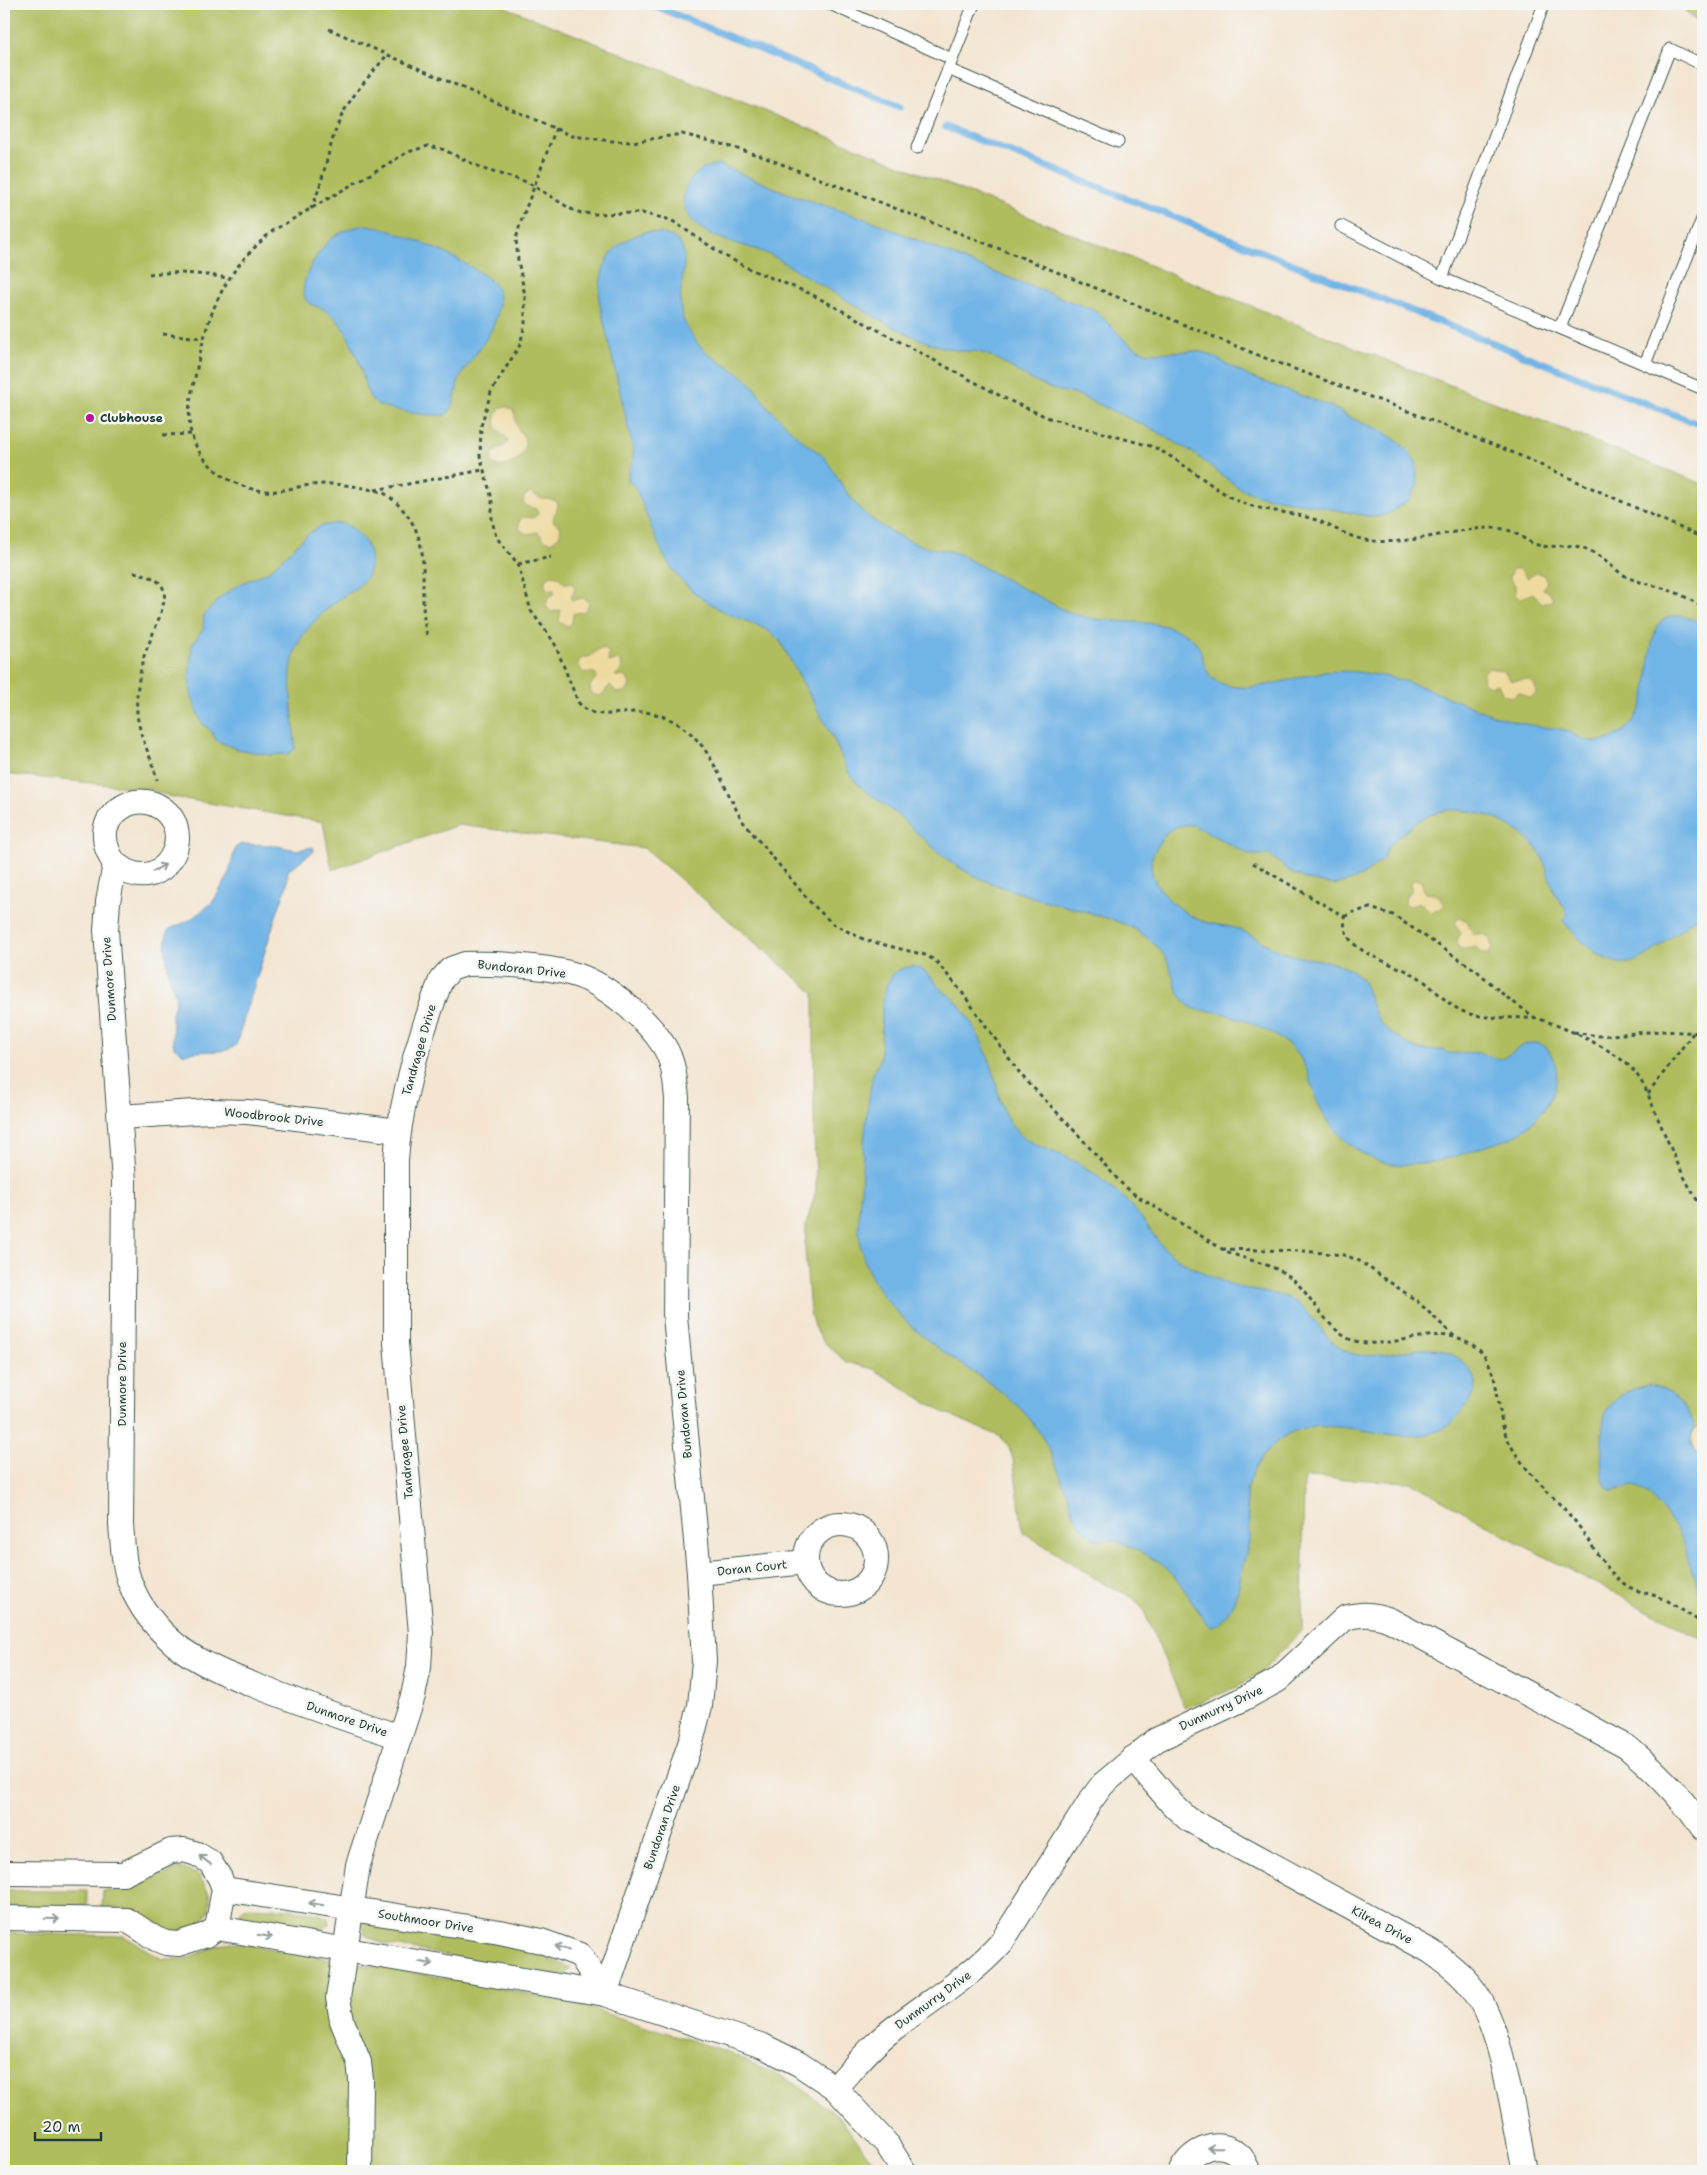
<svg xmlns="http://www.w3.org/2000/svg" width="1707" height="2175" viewBox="0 0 1707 2175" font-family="'Shantell Sans',sans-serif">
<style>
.green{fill:#b0bd5f;stroke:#687d4a}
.sand{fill:#eeda9e;stroke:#868c69}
.water{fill:#71b4e6;stroke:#48788d}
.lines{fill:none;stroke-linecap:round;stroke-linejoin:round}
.stream{stroke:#71b4e6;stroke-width:7}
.lane-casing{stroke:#3f564c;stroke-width:13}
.street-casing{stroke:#3f564c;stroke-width:26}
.path{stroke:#3f564c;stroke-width:3;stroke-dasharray:4 4;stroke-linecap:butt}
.lane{stroke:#fff;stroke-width:11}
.street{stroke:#fff;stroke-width:24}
.oneway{stroke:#8f9e9a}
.poi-dot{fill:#b5179e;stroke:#f6f6f2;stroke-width:2}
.labels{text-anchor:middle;stroke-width:5;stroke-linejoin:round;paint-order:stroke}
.poi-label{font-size:12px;font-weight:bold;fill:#1f3d34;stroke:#f6f6f2;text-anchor:start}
.street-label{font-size:12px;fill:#1f3d34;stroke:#f6f6f2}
</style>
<rect width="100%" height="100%" fill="#f6f6f2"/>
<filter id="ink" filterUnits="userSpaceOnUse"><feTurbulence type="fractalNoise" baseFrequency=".02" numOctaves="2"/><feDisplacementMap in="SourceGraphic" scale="10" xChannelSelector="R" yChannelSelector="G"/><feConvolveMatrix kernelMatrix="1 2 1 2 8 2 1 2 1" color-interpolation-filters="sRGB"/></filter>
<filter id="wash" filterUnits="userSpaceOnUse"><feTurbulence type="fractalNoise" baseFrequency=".0096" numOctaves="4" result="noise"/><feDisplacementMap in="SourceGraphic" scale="20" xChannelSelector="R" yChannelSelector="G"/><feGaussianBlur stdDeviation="1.12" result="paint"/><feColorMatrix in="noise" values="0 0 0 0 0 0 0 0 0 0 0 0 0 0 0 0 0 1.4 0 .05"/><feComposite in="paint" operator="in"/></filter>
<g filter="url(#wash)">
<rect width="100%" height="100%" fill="#f3e5d1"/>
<g class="green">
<path d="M4 4H498L1361 350 1703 484V1640L1515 1541 1411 1482 1304 1477 1302 1630 1261 1673 1237 1687 1185 1708 1143 1609 1132 1597 1104 1584 1023 1532 1013 1459 1009 1448 1001 1437 941 1411 873 1369 846 1362 824 1342 814 1327 810 1312 805 1250 806 1225 816 1190V1175L814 1138V993L644 848 458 825 332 870 323 822 172 797 149 789 4 774Z"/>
<path d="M1677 4H1703V27Z"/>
<path d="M181 1868 199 1875C202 1882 210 1891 210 1899 212 1921 188 1936 167 1931 158 1928 150 1918 141 1914 129 1908 115 1908 102 1908L103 1891C137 1891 150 1878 181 1868Z"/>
<path d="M4 1891H87V1908L4 1907Z"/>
<path d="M246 1907C270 1908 308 1908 329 1918L330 1924 319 1930 305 1933 242 1921 240 1912Z"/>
<path d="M363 1922 527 1949 571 1968 566 1974 553 1975 383 1944 365 1935Z"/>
<path d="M4 1933 124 1936 162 1959H184L219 1945 231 1942 468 1982 570 2002 728 2052 795 2083 842 2120 880 2171H4Z"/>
</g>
<g class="sand">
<path d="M502 407H507L513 410C516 416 515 421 517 426 518 431 524 435 525 440 528 456 506 472 493 464L491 459 493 453 506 445 508 442C505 431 492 431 496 418 497 413 498 410 502 407Z"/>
<path d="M531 493 542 499 554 500 558 503C559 511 551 515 554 522L560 526C562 533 558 538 552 542L544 540 538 532 527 534 519 529V522L522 517 533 518 538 514 536 509 527 506 523 502 525 495Z"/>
<path d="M1512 569H1520L1527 578 1536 573 1543 574 1547 581 1543 589 1552 595V601L1542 603 1533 593 1522 598 1515 596V585L1509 578Z"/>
<path d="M552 575 558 576 564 583H570L574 585 575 590 571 597 572 600 584 598 589 603 585 611 573 614 572 623 568 626 559 622 561 610 551 612 546 606 548 598 555 593 554 590H548L545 586V579Z"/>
<path d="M599 649H604L609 652 608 662 617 660 621 662 622 670 615 676 627 677 630 685 627 691 618 693 610 685 602 695 597 696 591 693 590 686 597 676 595 673 582 672 578 663 580 659 591 656Z"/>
<path d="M1488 668 1504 671 1511 681C1522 680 1536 675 1536 694L1529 698 1519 692 1512 697 1503 695 1498 684 1490 686 1484 683 1483 674Z"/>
<path d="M1414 879 1421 881 1425 893 1434 894 1440 897 1443 905 1440 909 1431 913 1421 903 1410 906 1405 904 1406 895 1411 892V883Z"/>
<path d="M1462 918 1467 921 1473 934H1483L1489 937 1492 947 1489 954H1482L1476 947 1464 949 1459 948 1457 941 1461 933C1459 927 1453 926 1457 919Z"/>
<path d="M1703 1427V1461L1697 1455 1691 1438 1694 1429Z"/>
</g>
<g class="water">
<path d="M718 164 787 193 875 222 973 264 1096 311 1127 342 1138 349 1149 353 1193 351 1207 353 1250 377 1330 406 1353 419 1381 430 1396 440 1408 450 1416 462 1418 485 1409 500 1386 515 1373 517 1257 495 1239 488 1192 452 1154 430 1074 393C1041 392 1017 368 988 355 978 350 966 352 955 350 939 347 923 341 908 334 871 316 835 293 799 272 790 267 780 259 770 255 745 243 710 242 691 219 672 196 692 168 718 164Z"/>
<path d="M367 225C394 228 474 263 492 282 497 288 500 296 499 303 497 332 476 351 462 374 454 386 458 407 445 415 429 416 386 411 374 402 364 393 364 374 359 363 356 353 351 344 347 335 341 323 333 314 321 308 316 306 310 305 307 301 294 285 321 245 335 236 344 230 356 226 367 225Z"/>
<path d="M646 232C706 233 676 274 681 311 683 323 691 334 698 344 711 360 734 368 750 382 757 389 762 401 770 409 781 419 791 431 803 441 809 447 818 450 824 457 834 470 841 485 851 498 860 511 874 522 888 530 901 537 915 544 930 548 940 550 949 550 959 554 985 568 1011 583 1038 596 1051 603 1064 611 1078 615 1112 626 1151 616 1184 633 1213 647 1193 676 1226 685 1254 693 1291 678 1318 673 1336 670 1355 671 1372 674 1411 679 1446 697 1482 711 1501 718 1522 724 1543 727 1548 728 1555 728 1560 729 1571 731 1579 739 1589 741 1600 743 1609 740 1619 734 1630 727 1641 712 1644 698 1655 662 1640 592 1703 624V916C1691 919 1681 930 1671 937 1659 946 1647 958 1633 962 1606 970 1579 939 1563 921L1567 912 1555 894 1542 856 1532 843 1521 833 1495 818 1478 813 1460 810H1446L1430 815 1415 823 1397 838 1387 849 1383 859 1366 873 1353 880 1333 885 1308 880 1292 873 1270 855H1250L1193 825C1177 824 1166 829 1159 844 1155 850 1151 857 1151 865 1151 889 1181 913 1202 921 1213 925 1225 925 1235 928 1252 934 1267 946 1283 952 1304 960 1329 958 1349 969 1366 978 1367 994 1374 1010 1380 1025 1385 1029 1398 1037 1402 1039 1404 1042 1407 1044 1416 1052 1433 1050 1444 1050L1447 1053C1456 1054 1475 1051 1482 1054 1491 1056 1496 1061 1505 1057 1516 1052 1523 1041 1537 1043 1548 1045 1552 1055 1555 1064 1565 1092 1533 1129 1508 1139 1497 1143 1485 1146 1474 1150 1443 1161 1400 1173 1369 1157 1346 1145 1327 1125 1317 1101 1311 1084 1308 1067 1296 1052 1280 1033 1240 1017 1216 1012 1206 1010 1196 1012 1188 1005 1174 993 1174 972 1165 957 1158 945 1145 936 1134 929 1126 924 1115 921 1106 918 1078 908 1048 903 1020 893 999 886 972 877 954 864 933 849 915 830 895 813 883 803 868 794 857 783 845 771 840 751 832 736 815 704 797 673 780 641 762 622 748 624 727 613 663 581 661 547 635 487L628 480C627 468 635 464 633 449L599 300C600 264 610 242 646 232Z"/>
<path d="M338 523C349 524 356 531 363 539 372 550 373 568 365 579 358 588 347 593 338 600 323 612 305 628 297 646 284 678 295 715 295 749L288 754 270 755 237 749 217 741 211 731 201 722 192 697 189 680 192 645 203 629 204 615 222 596 240 584 269 571 307 535 320 526Z"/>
<path d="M241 844 272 845 296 850 313 847 314 851 288 870 287 885 275 919 236 1045C228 1055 198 1049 184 1054L174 1047 173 1043 172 1014 176 998 169 975 165 947 167 932 170 929 190 920 212 903 228 877 235 848Z"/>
<path d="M913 966C926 969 932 978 940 988 944 993 950 994 954 999 970 1016 984 1044 992 1067 997 1084 999 1102 1007 1118 1020 1145 1053 1149 1076 1162 1099 1175 1123 1196 1140 1216 1150 1228 1157 1243 1170 1253 1188 1268 1228 1285 1251 1290 1265 1293 1280 1293 1292 1300 1317 1314 1325 1347 1354 1354 1392 1363 1431 1332 1464 1363 1469 1368 1475 1376 1476 1383 1477 1393 1469 1402 1463 1409 1458 1415 1453 1423 1447 1427 1402 1453 1338 1410 1288 1434 1270 1443 1246 1474 1246 1496 1246 1509 1251 1524 1250 1537 1249 1545 1246 1553 1244 1561 1239 1581 1239 1599 1225 1616 1220 1622 1219 1625 1212 1627L1208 1625C1194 1606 1183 1584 1166 1568 1157 1559 1134 1549 1123 1543 1112 1537 1100 1544 1091 1536 1075 1524 1073 1510 1067 1493 1057 1467 1047 1440 1029 1418 1003 1387 962 1367 930 1342 901 1319 872 1290 862 1253 857 1232 859 1208 861 1187 863 1149 866 1111 873 1074 875 1068 879 1065 880 1059 884 1036 877 997 891 977 896 969 905 968 913 966Z"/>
<path d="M1650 1385C1671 1390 1692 1407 1694 1429 1687 1440 1695 1452 1703 1461V1603L1683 1544 1675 1527 1660 1507 1648 1493 1633 1486 1612 1491 1607 1488C1600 1474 1601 1462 1602 1447 1602 1438 1602 1428 1604 1420 1607 1399 1631 1387 1650 1385Z"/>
</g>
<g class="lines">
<g class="stream">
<path d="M650 4 900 107"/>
<path d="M946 127 1703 426"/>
</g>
</g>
</g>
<g filter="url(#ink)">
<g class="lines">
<g class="lane-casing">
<g id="lane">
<path d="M830 4 952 59"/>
<path d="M948 69 1118 142"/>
<path d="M917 148 974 4"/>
<path d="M1341 226 1442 278 1544 4"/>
<path d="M1442 278 1703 389"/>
<path d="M1560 328 1670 49 1703 65"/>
<path d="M1645 364 1703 217"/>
</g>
</g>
<g class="street-casing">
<g id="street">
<path d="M115 864C119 866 123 870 128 872 171 890 199 824 154 804 146 801 136 801 128 804 101 817 99 840 115 864L108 902 106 930 124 1181 121 1525C123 1545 123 1566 131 1585 140 1608 157 1629 176 1645 201 1665 234 1677 264 1689 309 1706 354 1722 400 1737"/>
<path d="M120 1117 209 1111 248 1112 398 1131"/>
<circle cx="841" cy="1559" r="35"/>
<path d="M699 1573 806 1562"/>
<path d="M1133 1758 1173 1805 1188 1819 1430 1951C1446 1962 1461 1973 1473 1989 1503 2028 1514 2121 1525 2171"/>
<path d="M4 1873 123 1874 171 1851 184 1850 197 1854 210 1862 220 1878 224 1889 217 1928 206 1935 178 1944 166 1943 156 1939 127 1920 4 1918"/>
<path d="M224 1889 500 1932 541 1941 580 1955 605 1994"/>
<path d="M217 1928 605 1994 763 2046 799 2064 835 2088 886 2143 904 2171"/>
<path d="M835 2088C852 2069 868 2049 888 2033 926 2002 968 1980 1001 1943L1091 1800 1103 1784 1156 1740 1239 1701 1278 1680 1345 1618C1362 1613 1374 1614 1390 1620L1627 1747C1656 1771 1681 1797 1703 1828"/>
<path d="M360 2171 361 2080 359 2062 342 2021 338 1998 358 1865 413 1696 419 1667 421 1633 396 1343V1160C400 1102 420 1035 441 980L451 969 465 964C496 963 551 966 579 976 608 986 648 1020 664 1046 674 1062 675 1080 677 1098L675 1316 699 1573 704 1661 700 1706 692 1738 605 1994"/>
<path d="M1181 2171C1192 2149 1220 2136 1241 2157 1244 2161 1246 2167 1249 2171"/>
</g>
</g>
<g class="path">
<path d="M329 29 572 136 612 141 632 142 682 134 718 143 761 156 1023 258 1270 360 1392 405 1514 453 1703 538"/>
<path d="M556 128 520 224 516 239 518 260 525 296V324L520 345 491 392 481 426 480 456 492 499V520L496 537 518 564 531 611 554 642 578 702C594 722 618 711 640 712 655 712 670 718 683 727 715 751 724 791 744 823L811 903 833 924 865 940 925 955 936 961 961 991 1021 1075 1072 1128 1122 1184 1134 1194 1222 1249C1244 1261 1275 1263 1294 1280 1312 1297 1331 1335 1355 1341 1395 1352 1443 1317 1479 1350 1503 1373 1494 1414 1509 1442 1524 1472 1553 1495 1574 1520 1590 1540 1602 1567 1623 1583 1636 1593 1653 1593 1668 1601 1680 1608 1691 1617 1703 1623"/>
<path d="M311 209C324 181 327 151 338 124 348 98 370 76 387 55"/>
<path d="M149 274C176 271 202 274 228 278"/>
<path d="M163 334 203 338"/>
<path d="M163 435 191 434"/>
<path d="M375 490 483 470"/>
<path d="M518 564 551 557"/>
<path d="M134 572C145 575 161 578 164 591 168 605 147 644 143 660 138 681 134 705 139 725 143 744 153 761 157 780"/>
<path d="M427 635C414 582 441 541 391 498 384 491 372 490 363 488 345 484 328 483 310 485 299 486 288 490 277 491 252 493 226 482 209 464 180 433 189 405 197 368 209 308 225 270 274 230L408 152 428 146 442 149 486 170 527 182 571 209 581 213 595 214 642 213 671 220 725 256 752 270 811 294 1008 400 1049 418 1154 447C1181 461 1204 481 1230 497 1256 512 1286 510 1313 519 1331 525 1347 537 1366 540 1409 547 1451 528 1493 528 1518 528 1523 543 1542 546 1555 548 1569 543 1583 548 1600 553 1611 568 1627 577 1639 583 1653 585 1666 589 1679 593 1692 600 1703 608"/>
<path d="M1253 863 1345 917C1338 955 1399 962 1421 979 1438 991 1449 1008 1470 1014 1492 1020 1515 1016 1538 1019 1548 1021 1560 1027 1570 1031 1589 1039 1620 1055 1634 1071 1644 1083 1650 1099 1656 1114 1670 1146 1683 1180 1703 1209"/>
<path d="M1345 917 1350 913 1370 908 1393 915 1477 971 1505 996 1537 1019"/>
<path d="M1574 1032 1598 1036 1661 1031 1703 1033"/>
<path d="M1648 1094 1693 1033"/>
<path d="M1222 1249 1303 1251 1344 1255 1358 1260 1417 1301 1455 1337"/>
</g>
<use href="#lane" class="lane"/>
<use href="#street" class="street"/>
</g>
<defs><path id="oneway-shaft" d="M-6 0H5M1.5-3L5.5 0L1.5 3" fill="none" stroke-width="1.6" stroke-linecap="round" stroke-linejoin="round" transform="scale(1.25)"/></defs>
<g class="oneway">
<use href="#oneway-shaft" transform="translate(159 868) rotate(-29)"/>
<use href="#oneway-shaft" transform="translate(205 1860) rotate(-142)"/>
<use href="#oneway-shaft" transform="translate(316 1904) rotate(-171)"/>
<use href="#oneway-shaft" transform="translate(52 1919) rotate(1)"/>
<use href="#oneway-shaft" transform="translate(265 1936) rotate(10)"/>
<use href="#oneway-shaft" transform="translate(562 1948) rotate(-160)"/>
<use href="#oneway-shaft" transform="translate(426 1963) rotate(9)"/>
<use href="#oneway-shaft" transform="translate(1215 2148) rotate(-179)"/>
</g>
</g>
<circle class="poi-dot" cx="90" cy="418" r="5"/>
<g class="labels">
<g class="poi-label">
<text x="100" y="422">Clubhouse</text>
</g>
<g class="street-label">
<text transform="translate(522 969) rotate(6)" y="4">Bundoran Drive</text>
<text transform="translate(109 979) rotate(-94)" y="4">Dunmore Drive</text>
<text transform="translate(419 1050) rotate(-74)" y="4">Tandragee Drive</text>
<text transform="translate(274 1117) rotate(6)" y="4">Woodbrook Drive</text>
<text transform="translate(122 1384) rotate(-90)" y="4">Dunmore Drive</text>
<text transform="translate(684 1414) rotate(-95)" y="4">Bundoran Drive</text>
<text transform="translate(405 1452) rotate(-95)" y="4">Tandragee Drive</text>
<text transform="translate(752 1568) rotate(-6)" y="4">Doran Court</text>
<text transform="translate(1221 1708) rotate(-25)" y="4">Dunmurry Drive</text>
<text transform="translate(347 1719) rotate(19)" y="4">Dunmore Drive</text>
<text transform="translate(662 1827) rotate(-71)" y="4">Bundoran Drive</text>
<text transform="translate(426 1921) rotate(9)" y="4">Southmoor Drive</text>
<text transform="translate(1382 1925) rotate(28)" y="4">Kilrea Drive</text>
<text transform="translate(933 2000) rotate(-36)" y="4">Dunmurry Drive</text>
</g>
</g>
<rect width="1707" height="2175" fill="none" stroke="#f6f6f2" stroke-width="20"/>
<path d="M35 2132v8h66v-8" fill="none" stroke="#1f3d34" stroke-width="2.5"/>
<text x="42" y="2132" font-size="15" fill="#1f3d34" stroke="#f6f6f2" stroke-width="4" paint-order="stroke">20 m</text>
</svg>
